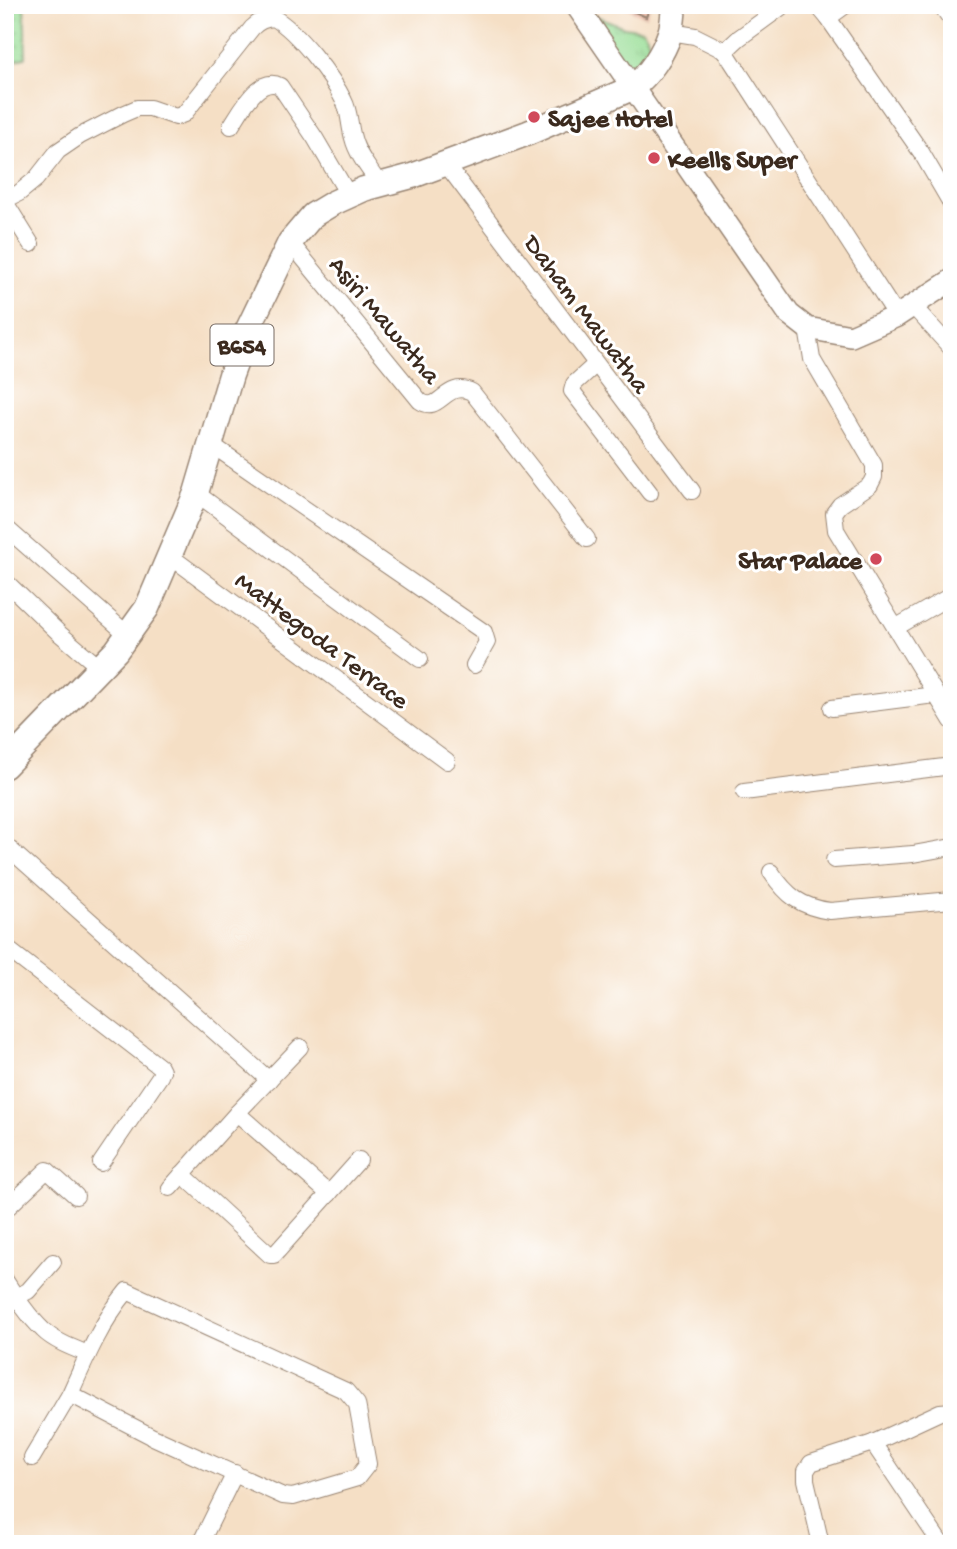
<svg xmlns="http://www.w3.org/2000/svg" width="957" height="1549" viewBox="0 0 957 1549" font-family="'Gochi Hand',sans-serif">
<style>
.grass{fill:url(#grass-dots);stroke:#6a845a;stroke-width:2}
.park{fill:url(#park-tufts);stroke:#6a845a;stroke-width:2}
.building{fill:url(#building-cross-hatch)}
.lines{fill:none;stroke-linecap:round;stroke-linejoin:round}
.street-casing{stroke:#988472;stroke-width:18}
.secondary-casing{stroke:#988472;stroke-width:24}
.primary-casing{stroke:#988472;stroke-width:27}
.street{stroke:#fff;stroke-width:16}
.secondary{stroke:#fff;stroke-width:21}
.primary{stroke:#fff;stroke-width:24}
.poi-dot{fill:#d1495b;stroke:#fff;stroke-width:2.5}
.labels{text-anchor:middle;stroke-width:6;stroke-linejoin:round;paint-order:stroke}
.shield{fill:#fff;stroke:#766a62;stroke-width:2}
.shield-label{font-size:24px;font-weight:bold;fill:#3b2a1e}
.poi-label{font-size:26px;font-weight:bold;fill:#3b2a1e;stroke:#fff;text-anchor:start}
.street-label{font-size:26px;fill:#3b2a1e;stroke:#fff}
</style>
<defs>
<pattern id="grass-dots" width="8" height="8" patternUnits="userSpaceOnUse" patternTransform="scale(1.75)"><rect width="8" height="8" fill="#9ade97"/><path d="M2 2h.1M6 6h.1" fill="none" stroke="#86bf82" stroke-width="1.8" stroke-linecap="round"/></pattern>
<pattern id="park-tufts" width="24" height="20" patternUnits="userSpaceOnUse" patternTransform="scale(1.75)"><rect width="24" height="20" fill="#9ade97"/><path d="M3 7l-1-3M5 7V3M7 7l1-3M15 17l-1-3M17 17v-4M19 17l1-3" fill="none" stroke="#86bf82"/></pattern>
<pattern id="building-cross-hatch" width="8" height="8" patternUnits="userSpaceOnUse" patternTransform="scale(1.75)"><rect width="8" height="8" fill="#eab39f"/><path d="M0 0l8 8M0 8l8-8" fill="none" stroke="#bf9281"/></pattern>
</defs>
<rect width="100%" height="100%" fill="#fff"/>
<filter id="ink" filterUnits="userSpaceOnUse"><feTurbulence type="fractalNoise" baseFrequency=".0143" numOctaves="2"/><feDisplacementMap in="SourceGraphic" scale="14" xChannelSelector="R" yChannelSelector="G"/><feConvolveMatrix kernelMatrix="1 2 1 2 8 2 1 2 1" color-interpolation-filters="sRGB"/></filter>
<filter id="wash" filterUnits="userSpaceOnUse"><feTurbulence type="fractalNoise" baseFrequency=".00686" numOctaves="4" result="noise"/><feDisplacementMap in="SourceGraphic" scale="28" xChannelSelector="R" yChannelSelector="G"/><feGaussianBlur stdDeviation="1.57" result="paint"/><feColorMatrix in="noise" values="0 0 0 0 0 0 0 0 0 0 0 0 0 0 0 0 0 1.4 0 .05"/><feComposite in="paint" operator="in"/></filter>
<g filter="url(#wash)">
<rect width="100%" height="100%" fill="#f5dfc5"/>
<path class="grass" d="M5 5H24L26 57 5 64Z"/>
<path class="park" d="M588 13 624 27 643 30C658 50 644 66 633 84Z"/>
<g id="blocks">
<path class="building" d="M619 5H651L646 17Z"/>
</g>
</g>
<g filter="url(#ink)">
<use href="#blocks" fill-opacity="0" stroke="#988472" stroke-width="2"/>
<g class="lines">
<g class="street-casing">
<g id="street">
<path d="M817 5 828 18 921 152 952 205"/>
<path d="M941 5 952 21"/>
<path d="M828 18 846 5"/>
<path d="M671 32 695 36 725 51 897 316"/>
<path d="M725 51 739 38 784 5"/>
<path d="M231 126C241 111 259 75 280 86L315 138 349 196"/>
<path d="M446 164 692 491"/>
<path d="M5 200 19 193 36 179 58 151 80 136 123 114 137 108H150L176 117 184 114 252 28C259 21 264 19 274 18 297 31 332 76 344 101 350 112 349 125 353 138 357 155 371 171 380 185"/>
<path d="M5 202 31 244"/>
<path d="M290 242 420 401C440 415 445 379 472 392L587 539"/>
<path d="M912 305 952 349"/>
<path d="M807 328 812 359 874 465V477L870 485 840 505 834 513 836 530 952 721"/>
<path d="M596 364 574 384 572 391 650 493"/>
<path d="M212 445 484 632 487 642 474 665"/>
<path d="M196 493 420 659"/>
<path d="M5 527 128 635"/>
<path d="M170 556 447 761"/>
<path d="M5 581 60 634 99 667"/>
<path d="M895 628 952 595"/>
<path d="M832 708 935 695"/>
<path d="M744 792 952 766"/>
<path d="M5 845 269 1080"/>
<path d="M834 860 913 854 952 847"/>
<path d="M771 872C787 896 801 907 830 911L952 900"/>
<path d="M5 947 160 1067 162 1071 160 1076 101 1163"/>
<path d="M237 1113 329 1194"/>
<path d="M182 1174 270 1255H274L359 1160"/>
<path d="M170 1188 237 1113 300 1047"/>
<path d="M5 1210 47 1170 76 1196"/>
<path d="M5 1280C16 1297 28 1316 43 1330 54 1341 73 1348 88 1354"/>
<path d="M127 1291 346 1391 357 1404 368 1464 357 1478 293 1497 283 1496 153 1437 70 1394C86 1358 102 1321 127 1291Z"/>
<path d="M16 1297 28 1291 53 1262"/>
<path d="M873 1443 941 1544"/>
<path d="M32 1458 70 1394"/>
<path d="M200 1544 235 1473"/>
<path d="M821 1544 806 1480V1471L811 1463 873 1443 940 1412 952 1411"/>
</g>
</g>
<g class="secondary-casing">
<path id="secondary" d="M576 5 789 314 807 328 851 336 897 316 952 280"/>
</g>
<g class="primary-casing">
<path id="primary" d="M5 766 116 651 147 608 196 493 231 375 248 329 290 242 313 215 333 203 364 189 412 176 528 133 632 88C649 75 663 54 670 33 673 25 673 14 674 5"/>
</g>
<use href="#street" class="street"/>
<use href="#secondary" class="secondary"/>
<use href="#primary" class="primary"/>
</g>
</g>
<g class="poi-dot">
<circle cx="534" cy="117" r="7"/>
<circle cx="654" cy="158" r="7"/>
<circle cx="876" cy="559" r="7"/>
</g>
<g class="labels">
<rect class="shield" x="210.5" y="324.5" width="63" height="41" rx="5"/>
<g class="shield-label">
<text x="242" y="353">B654</text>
</g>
<g class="poi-label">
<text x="548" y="126">Sajee Hotel</text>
<text x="668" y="167">Keells Super</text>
<text x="862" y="568" text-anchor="end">Star Palace</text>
</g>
<g class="street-label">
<text transform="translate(588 313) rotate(53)" y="9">Daham Mawatha</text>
<text transform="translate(386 319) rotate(50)" y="9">Asiri Mawatha</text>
<text transform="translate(323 639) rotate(37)" y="9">Mattegoda Terrace</text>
</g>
</g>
<rect width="957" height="1549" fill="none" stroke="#fff" stroke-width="28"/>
</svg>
